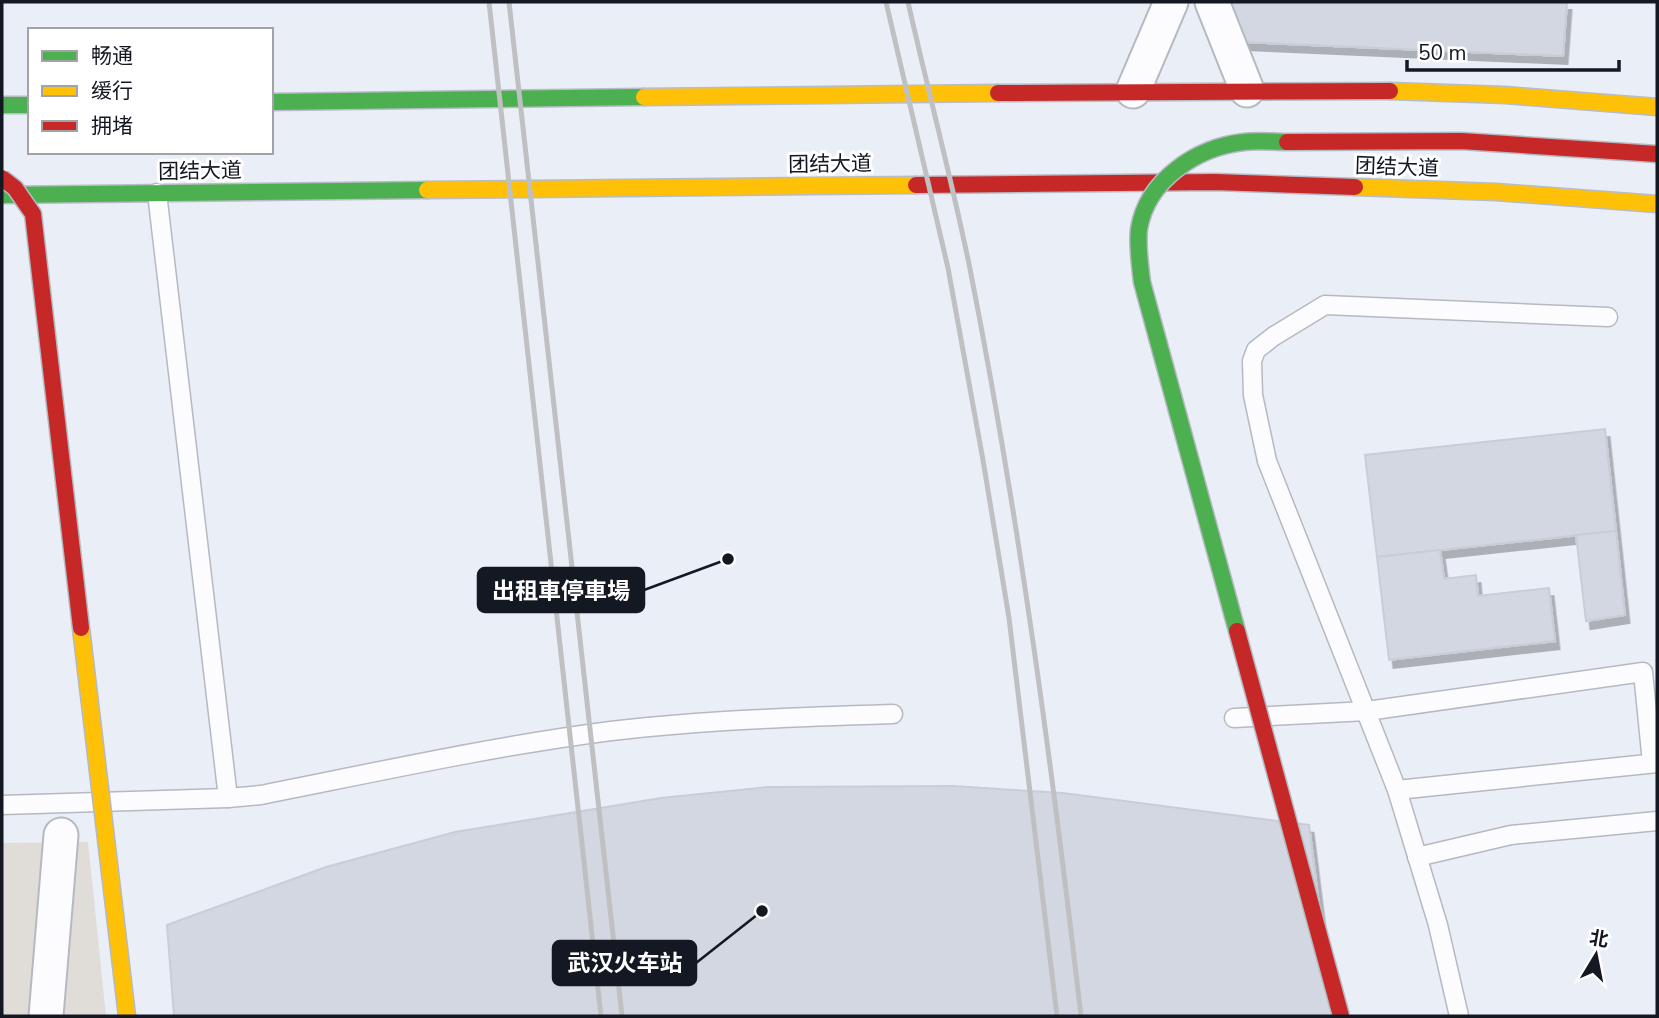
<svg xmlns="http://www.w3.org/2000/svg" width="1659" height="1018" viewBox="0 0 1659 1018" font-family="'Nunito Sans','Noto Sans SC',sans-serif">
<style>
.green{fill:#e0ddd8}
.building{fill:#d3d7e1;stroke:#c9cdd7;stroke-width:2;filter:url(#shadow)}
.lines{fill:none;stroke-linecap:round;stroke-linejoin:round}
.lane-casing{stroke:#b5b9c2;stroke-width:21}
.street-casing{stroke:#b5b9c2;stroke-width:37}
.fast-casing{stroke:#b8bcc6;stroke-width:19}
.slow-casing{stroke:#b8bcc6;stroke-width:19}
.jam-casing{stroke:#b8bcc6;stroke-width:19}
.lane{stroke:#fcfcfe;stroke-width:18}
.street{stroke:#fcfcfe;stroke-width:33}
.fast{stroke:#4caf50;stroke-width:16}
.slow{stroke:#ffc107;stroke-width:16}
.jam{stroke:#c62828;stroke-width:16}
.rail{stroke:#bfc0c2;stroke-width:5}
.fast-bridge-casing{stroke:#b5b9c2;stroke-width:19;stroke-linecap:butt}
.slow-bridge-casing{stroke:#b5b9c2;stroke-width:19;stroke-linecap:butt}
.jam-bridge-casing{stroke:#b5b9c2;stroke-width:19;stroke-linecap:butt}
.fast-bridge{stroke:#4caf50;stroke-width:16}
.slow-bridge{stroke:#ffc107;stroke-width:16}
.jam-bridge{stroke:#c62828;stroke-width:16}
.labels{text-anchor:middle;stroke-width:6;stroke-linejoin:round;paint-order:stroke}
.street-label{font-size:21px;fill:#141822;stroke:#fff}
.leader{fill:none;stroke:#141822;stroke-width:2.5}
.callout-dot{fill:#141822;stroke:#fff;stroke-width:2.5}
.callout{fill:#141822;stroke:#141822;stroke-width:2.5}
.callout-label{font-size:23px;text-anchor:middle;font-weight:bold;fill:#fff}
</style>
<defs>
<filter id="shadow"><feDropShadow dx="4.5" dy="8" stdDeviation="0" flood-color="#0004"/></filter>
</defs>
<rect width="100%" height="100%" fill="#eaeef7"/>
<path class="green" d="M88 842 106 1016H2V843Z"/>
<g class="building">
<path d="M1227 2H1567L1563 56 1241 42Z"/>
<path d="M1605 429 1616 531 1377 557 1365 455Z"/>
<path d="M1616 531 1625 615 1586 621 1576 535Z"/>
<path d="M1440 550 1444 579 1476 575 1478 596 1549 588 1555 641 1389 660 1377 557Z"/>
<path d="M953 786 1063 793 1309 825 1333 1016H174L167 925 326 867 455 832 661 798 768 787Z"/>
</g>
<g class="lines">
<g class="lane-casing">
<g id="lane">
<path d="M157 193 228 798"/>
<path d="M1234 718 1367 711 1643 672 1652 763"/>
<path d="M1397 790 1657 763"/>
<path d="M2 805 228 798 261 795C377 772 494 746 611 731 705 720 799 717 893 714"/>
<path d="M1417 857 1511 835 1657 821"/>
<path d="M1459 1016 1438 925 1397 790 1267 461 1253 395 1252 361 1256 350 1274 336 1325 305 1608 317"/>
</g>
</g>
<g class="street-casing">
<g id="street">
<path d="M1212 2 1247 90"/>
<path d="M1133 91 1171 2"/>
<path d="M46 1016 61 835"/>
</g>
</g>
<g class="fast-casing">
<g id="fast">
<path d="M271 102 644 97"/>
<path d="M2 105H30"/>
<path d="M2 195 427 190"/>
</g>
</g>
<g class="slow-casing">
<g id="slow">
<path d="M1390 91 1505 95 1657 107"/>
<path d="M644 97 998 93"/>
<path d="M1355 187 1496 192 1657 204"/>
<path d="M427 190 916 185"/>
</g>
</g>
<g class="jam-casing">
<g id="jam">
<path d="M998 93 1390 91"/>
<path d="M916 185 1215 182 1355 187"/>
</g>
</g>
<use href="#lane" class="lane"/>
<use href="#street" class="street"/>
<use href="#fast" class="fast"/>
<use href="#slow" class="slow"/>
<use href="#jam" class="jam"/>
<g class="rail">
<path d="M489 2 601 1016"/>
<path d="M509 2 622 1016"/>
<path d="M886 2 948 268 983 460 1009 618 1057 1016"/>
<path d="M908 2C928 91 952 180 970 269 1019 517 1052 766 1081 1016"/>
</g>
<g class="fast-bridge-casing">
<path id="fast-bridge" d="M1237 631 1142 282C1140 264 1137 247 1139 229 1147 180 1197 147 1244 142 1258 140 1273 142 1287 142"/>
</g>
<g class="slow-bridge-casing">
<path id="slow-bridge" d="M81 628 127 1016"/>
</g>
<g class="jam-bridge-casing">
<g id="jam-bridge">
<path d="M1287 142 1461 141 1657 154"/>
<path d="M2 178 15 188 33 214 81 628"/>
<path d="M1237 631 1341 1016"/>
</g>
</g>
<use href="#fast-bridge" class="fast-bridge"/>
<use href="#slow-bridge" class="slow-bridge"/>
<use href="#jam-bridge" class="jam-bridge"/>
</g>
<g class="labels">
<g class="street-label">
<text transform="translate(830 164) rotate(-1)" y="7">团结大道</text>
<text transform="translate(1397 167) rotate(2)" y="7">团结大道</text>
<text transform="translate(200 171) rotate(-1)" y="7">团结大道</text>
</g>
</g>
<path class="leader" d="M728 559L644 590M762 911L696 963"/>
<g class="callout-dot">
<circle cx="728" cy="559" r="7"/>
<circle cx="762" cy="911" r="7"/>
</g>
<g class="callout">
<rect x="478" y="568" width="166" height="44" rx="7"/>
<rect x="553" y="941" width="143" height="44" rx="7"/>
</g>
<g class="callout-label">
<text x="561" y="599">出租車停車場</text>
<text x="625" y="971">武汉火车站</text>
</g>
<rect width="1659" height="1018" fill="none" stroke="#141822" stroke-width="7"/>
<rect x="28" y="28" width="245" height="126" fill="#ffffff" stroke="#a1a3a7" stroke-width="2"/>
<rect x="42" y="51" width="35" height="10" fill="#4caf50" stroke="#a1a3a7" stroke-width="2"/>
<text x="91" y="63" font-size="21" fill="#141822">畅通</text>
<rect x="42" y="86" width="35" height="10" fill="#ffc107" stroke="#a1a3a7" stroke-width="2"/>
<text x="91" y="98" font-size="21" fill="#141822">缓行</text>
<rect x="42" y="121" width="35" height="10" fill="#c62828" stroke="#a1a3a7" stroke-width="2"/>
<text x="91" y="133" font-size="21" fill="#141822">拥堵</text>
<g transform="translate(1596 955) rotate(10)" stroke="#ffffff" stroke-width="5" paint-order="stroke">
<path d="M0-5L12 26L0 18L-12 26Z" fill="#141822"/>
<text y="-10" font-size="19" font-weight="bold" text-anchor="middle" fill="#141822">北</text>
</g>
<path d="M1407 60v10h212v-10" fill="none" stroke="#141822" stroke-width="3.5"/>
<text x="1418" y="60" font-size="21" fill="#141822" stroke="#ffffff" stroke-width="5" paint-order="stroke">50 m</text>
</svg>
